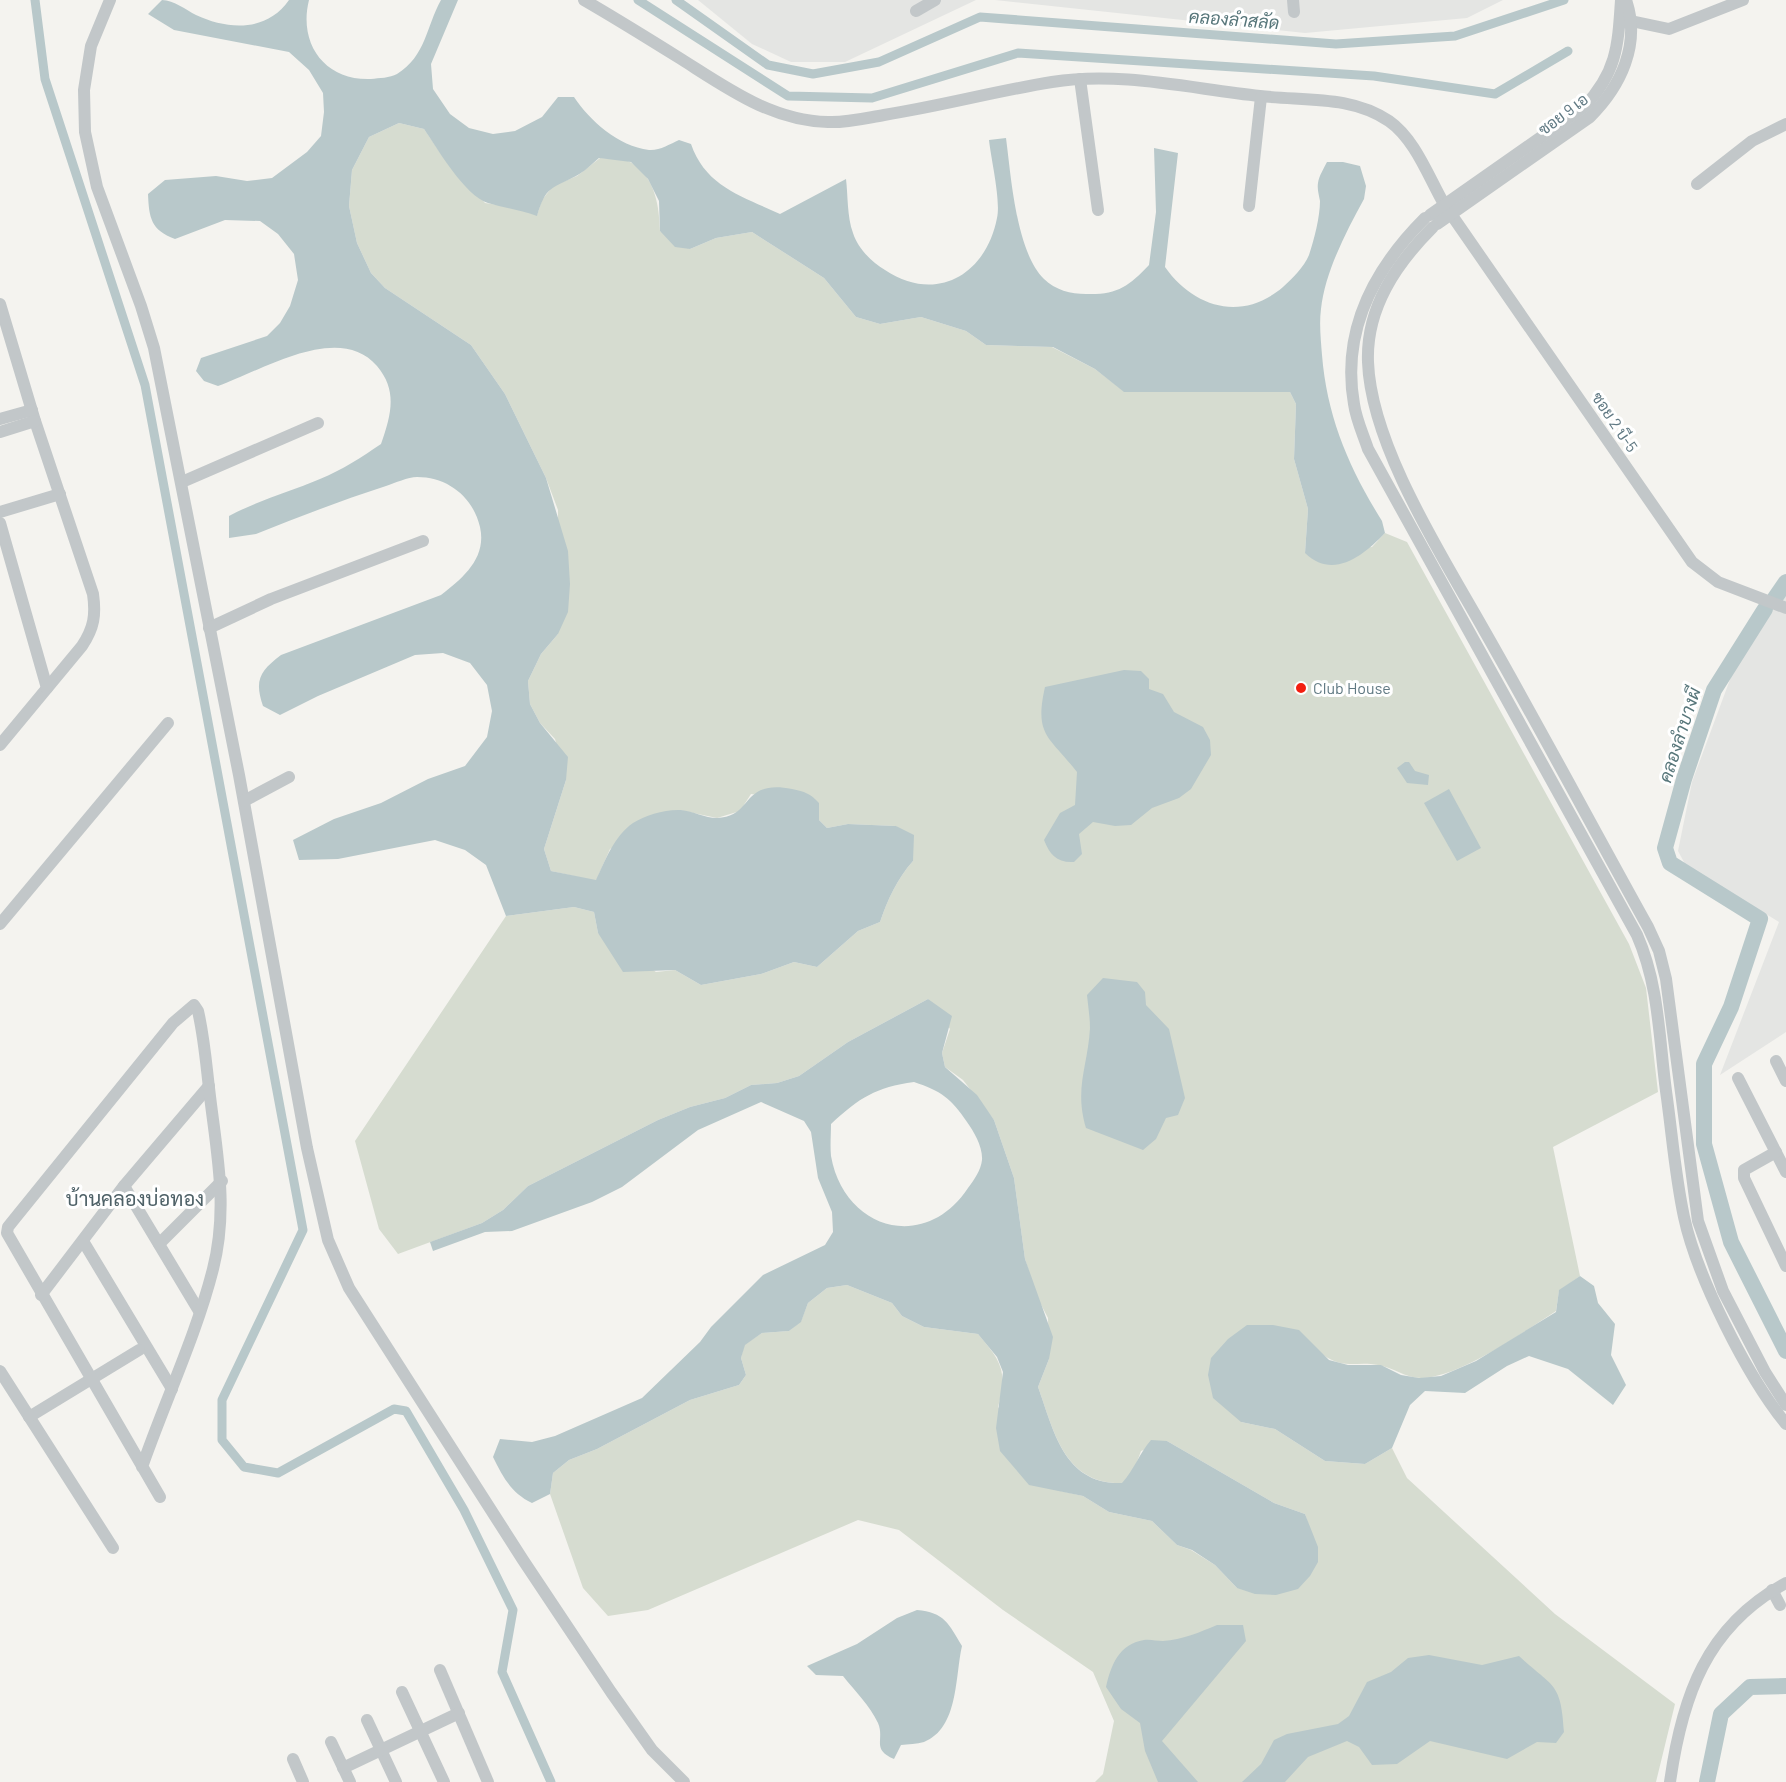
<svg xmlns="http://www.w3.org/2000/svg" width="1786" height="1782" viewBox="0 0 1786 1782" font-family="Barlow,Sarabun,sans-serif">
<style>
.built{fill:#e4e5e3}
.green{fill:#d6dcd0}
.water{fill:#b8c8ca;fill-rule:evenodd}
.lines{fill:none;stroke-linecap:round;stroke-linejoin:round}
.canal{stroke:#b8c8ca;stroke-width:9}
.river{stroke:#b8c8ca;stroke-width:16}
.minor{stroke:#c2c7c9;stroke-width:12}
.poi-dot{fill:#f31e10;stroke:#fff;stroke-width:2}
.labels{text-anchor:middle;stroke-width:6;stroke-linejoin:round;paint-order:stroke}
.street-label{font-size:16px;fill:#607983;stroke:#fff}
.poi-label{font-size:16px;fill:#607983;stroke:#fff;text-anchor:start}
.water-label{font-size:18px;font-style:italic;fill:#57767a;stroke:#fff}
.quarter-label{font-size:20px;fill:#4e6167;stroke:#fff}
</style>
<rect width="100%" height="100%" fill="#f4f3ef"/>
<g class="built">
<path d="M698 0H976L845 62H791L752 44Z"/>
<path d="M995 0H1503L1467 18 1305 33Z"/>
<path d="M1786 591V1032L1720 1075 1779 922 1685 864 1678 851 1692 782 1735 666Z"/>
</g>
<path class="green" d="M399 123 424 129 441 154 485 203 511 207 537 215 542 200 553 186 577 176 600 158C609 159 625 158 632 163 656 179 659 206 660 231L690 249 716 238 752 232 824 278 856 317 880 324 921 317 966 331 986 345 1052 347 1095 369 1125 392H1290L1296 404 1294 459 1308 509 1305 553 1372 547 1385 533 1407 542 1629 944 1646 988 1658 1092 1553 1147 1580 1276 1559 1291 1556 1311C1522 1333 1460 1377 1421 1378 1405 1378 1393 1367 1378 1365 1368 1363 1360 1364 1350 1364 1327 1364 1312 1346 1298 1330L1241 1422 1275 1429 1325 1461 1365 1464 1392 1448 1407 1478 1555 1614 1675 1704 1656 1782H1095L1103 1774 1114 1721 1093 1672 1003 1610 899 1530 858 1520 648 1610 608 1616 583 1588 550 1494 553 1473 569 1460 597 1449 690 1400 739 1385 746 1375 741 1358 744 1345 762 1333 789 1331 801 1321 808 1303 827 1288 847 1285 892 1303 902 1316 924 1327 978 1334C1001 1361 1008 1371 998 1407L1061 1491 1083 1496 1109 1512 1152 1521 1177 1545 1191 1550 1215 1565 1237 1588 1310 1529 1305 1514 1274 1503 1167 1441 1141 1451 1134 1470 1123 1483C1064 1485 1054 1431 1038 1387L1049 1359 1048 1318 1036 1295 1025 1259 1014 1178 994 1120 963 1080 945 1067 942 1053 950 1029 928 999 848 1042 799 1076 777 1083 751 1085 725 1098 690 1107 658 1120 528 1186 503 1210 482 1223 398 1254 379 1229 355 1141 506 916 574 907 594 912 598 933 656 972 675 970 701 985 761 974 794 962 817 967 858 931 880 922C888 899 897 879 913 861L896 826 848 824 827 828 819 820V803L751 794 740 811 717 818 679 810 610 849 596 881 551 871 544 849 566 780 555 739 540 723 530 704 528 681 541 654 558 634V510L546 478 505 394 471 345 385 288 371 273 357 243 349 206 352 170 369 137Z"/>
<g class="water">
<path d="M162 0C174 0 186 10 196 15 228 30 267 32 289 0H309C298 44 325 81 371 79 379 78 390 78 397 74 426 56 426 27 441 0H458L431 64 433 89 450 114 469 128 493 134 515 131 542 117 558 97H574C590 121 618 146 649 150 659 151 670 144 679 140L691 144C706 187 742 196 780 214L846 179C848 195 847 217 853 233 858 249 872 262 885 270 936 304 986 275 997 218 1001 201 991 159 989 140L1006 138C1011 175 1016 252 1044 279 1055 290 1071 294 1086 294 1117 295 1128 287 1149 265L1156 212 1154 148 1178 153 1165 267C1194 308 1242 322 1283 287 1292 279 1304 267 1309 255 1314 240 1320 217 1320 201 1319 195 1317 189 1318 183 1319 176 1324 168 1327 162H1343L1360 166 1366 186 1364 199C1346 232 1325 272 1321 309 1319 324 1321 341 1322 355 1327 417 1349 468 1382 521L1385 533C1363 556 1333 580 1305 553L1308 509 1294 459 1296 404 1290 392H1124L1095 369 1053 347 986 345 966 331 921 317 880 324 856 317 824 278 752 232 716 238 690 249 675 247 660 231 659 201 648 179 631 162 599 158C592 164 584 172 576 176 551 189 546 186 537 216 521 210 504 208 488 203 465 196 437 148 424 129L399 123 369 137 352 170 349 206 357 243 371 273 385 288 471 345 505 394 546 478 568 551 570 584 568 612 558 634 541 654 528 681 530 704 540 723 568 757 566 780 544 849 551 871 596 880C605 861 614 836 633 823 645 815 666 809 681 810 693 811 705 818 717 818 754 817 740 779 792 789 805 792 810 793 819 803V820L827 828 848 824 896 826 914 835 913 861C897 879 888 899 880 922L858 931 817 967 794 962 761 974 701 985 675 970 623 972 598 933 594 912 574 907 506 916 486 865 465 850 435 840 338 859 299 860 293 840 334 819 381 803 428 779 465 766 487 737 492 711 487 685 470 663 443 653 415 655 318 696 280 715 263 706C254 680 260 671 281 655L441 595C463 578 487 558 480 527 473 497 448 477 417 477 408 477 395 483 386 486 342 500 299 517 256 534L229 538V516C259 500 289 492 320 479 342 470 362 457 381 444 391 415 398 391 377 366 339 321 261 371 218 386L204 381 196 371 201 358 267 336 280 323 290 306 298 280 294 254 278 234 260 221 225 220 175 239C151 230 149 218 148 194L165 180 216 176 247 181 272 178 307 152 321 136 324 112 323 93 309 70 289 52 174 30 148 14Z"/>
<path d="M1124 670 1141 671 1149 679V689L1163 694 1174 712 1203 727 1210 740 1211 755 1191 789 1179 798 1152 808 1131 825 1115 826 1093 822 1079 834 1082 854 1074 862C1057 863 1050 855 1044 840L1060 813 1075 805 1077 772C1049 736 1034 736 1045 687Z"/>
<path d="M1405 762H1409L1415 771 1429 775 1428 785 1407 783 1397 768Z"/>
<path d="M1449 789 1481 848 1457 861 1424 803Z"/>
<path d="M1103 978 1137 982 1145 992 1146 1005 1169 1029 1185 1098 1178 1115 1166 1118 1156 1139 1143 1150 1086 1128C1074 1088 1088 1066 1090 1028 1090 1017 1088 1006 1087 995Z"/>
<path d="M928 999 952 1016 942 1053 945 1067 977 1095 994 1120 1014 1178 1025 1259 1053 1337 1049 1359 1038 1387C1054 1431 1064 1485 1122 1483 1134 1470 1139 1454 1151 1440L1167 1441 1274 1503 1305 1514 1318 1547V1562L1310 1576 1298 1589 1276 1595 1255 1594 1237 1588 1215 1565 1192 1550 1177 1545 1152 1521 1109 1512 1083 1496 1029 1485 1000 1451 996 1428 1003 1372 997 1357 978 1334 924 1327 902 1316 892 1303 847 1285 827 1288 808 1303 801 1322 789 1331 762 1333 745 1345 741 1358 746 1375 739 1385 690 1400 597 1449 569 1460 553 1473 550 1494 532 1503C511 1493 503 1477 493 1457L500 1439 532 1442 555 1436 642 1398 700 1342 711 1327 763 1275 825 1245 833 1232 832 1212 818 1178 811 1132 804 1121 761 1102 698 1130 622 1187 592 1202 512 1231 485 1232 433 1251 430 1242 482 1223 503 1210 528 1186 658 1120 690 1107 725 1098 751 1085 777 1083 799 1076 848 1042ZM914 1082C941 1091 951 1098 967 1122 974 1132 983 1147 982 1160 981 1170 974 1180 968 1188 925 1253 844 1230 831 1156 830 1146 831 1134 831 1124 859 1098 876 1087 914 1082Z"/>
<path d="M1580 1276 1594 1286 1598 1303 1615 1324 1611 1355 1626 1385 1613 1405 1568 1369 1529 1356 1507 1366 1465 1393 1425 1391 1410 1405 1392 1448 1365 1464 1325 1461 1275 1429 1241 1422 1213 1398 1208 1375 1211 1358 1228 1339 1247 1325H1273L1299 1330 1329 1360 1348 1365H1381L1401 1375 1419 1378 1441 1376 1476 1361 1556 1312 1559 1290Z"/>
<path d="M917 1610C944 1612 949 1624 962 1646 955 1676 959 1728 924 1742 917 1744 908 1744 901 1745L894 1759C871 1749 885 1740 878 1723 870 1706 855 1691 843 1676L816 1675 807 1666 857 1644 897 1618Z"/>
<path d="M1217 1625H1243L1246 1641 1162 1741 1198 1782H1158L1145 1751 1140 1723 1121 1709 1106 1687C1111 1665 1119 1644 1144 1640 1150 1639 1157 1641 1163 1641 1182 1640 1200 1632 1217 1625Z"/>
<path d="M1429 1655 1482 1665 1519 1656C1553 1688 1561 1681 1564 1732L1556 1743 1537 1742 1507 1759 1430 1741 1397 1764 1372 1765 1359 1747 1347 1741 1308 1757 1285 1782H1242L1261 1764 1274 1740 1287 1734 1338 1724 1349 1716 1367 1682 1391 1672 1408 1658Z"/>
</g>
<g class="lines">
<g class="canal">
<path d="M35 0 45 79 145 385 303 1230 222 1400V1440L244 1467 278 1473 394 1409 406 1411 464 1510 513 1610 502 1672 551 1782"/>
<path d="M638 0 788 96 872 98 1018 53 1374 76 1495 94 1568 51"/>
<path d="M676 0 768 65 813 74 879 62 980 17 1336 44 1455 36 1564 0"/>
</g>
<g class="river">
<path d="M1775 598 1786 582"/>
<path d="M1765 609 1714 690 1684 779 1665 848 1670 863 1760 919 1731 1007 1704 1064V1144L1731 1242 1786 1351"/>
<path d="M1707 1782 1721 1714 1750 1687 1786 1686"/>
</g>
<g class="minor">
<path d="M110 0 91 46 84 90 85 132 97 187 141 306 154 348 239 775 307 1148 328 1240 349 1288 523 1560 611 1692 652 1750 684 1782"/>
<path d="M584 0C617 19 649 39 681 59 727 88 772 121 828 122 846 123 866 118 884 115 941 106 996 91 1052 82 1121 71 1192 89 1260 96 1304 101 1351 95 1389 121 1415 139 1429 178 1444 204L1692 562 1718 582 1786 608"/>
<path d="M1293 0 1294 12"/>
<path d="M916 11 935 0"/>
<path d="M1631 21 1669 29 1743 0"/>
<path d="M1080 79 1098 210"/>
<path d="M1697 184 1752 141 1786 124"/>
<path d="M1249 206 1261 97"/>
<path d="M1430 215 1584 107C1617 72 1618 46 1621 0"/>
<path d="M1425 218C1374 269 1341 330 1354 404 1356 419 1363 434 1368 449L1637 935C1659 985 1659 1038 1666 1091 1672 1133 1675 1175 1684 1217 1697 1277 1747 1376 1786 1424"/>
<path d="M1437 224 1590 117C1621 86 1641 44 1626 0"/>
<path d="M1433 227C1396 264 1366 308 1368 362 1371 446 1443 557 1484 630 1540 728 1593 828 1648 927L1659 951 1666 979 1698 1221 1723 1291 1765 1372 1786 1405"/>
<path d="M0 304 35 421 93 594C96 615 94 628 82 646L0 745"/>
<path d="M0 419 32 410"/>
<path d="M0 432 35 421"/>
<path d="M182 482 318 423"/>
<path d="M0 512 60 494"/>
<path d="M0 523 47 688"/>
<path d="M209 628 271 599 423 541"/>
<path d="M244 801 289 777"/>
<path d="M0 924 168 723"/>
<path d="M1776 1061 1786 1081"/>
<path d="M1738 1078 1786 1172"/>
<path d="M1776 1152 1744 1170V1178L1786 1266"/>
<path d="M124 1186 199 1311"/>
<path d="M83 1241 172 1389"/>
<path d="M159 1244 222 1181"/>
<path d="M41 1295 124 1186 209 1086"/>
<path d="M0 1371 113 1548"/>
<path d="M29 1417 139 1350"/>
<path d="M142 1467C165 1401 196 1336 213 1269 229 1206 216 1150 209 1088 206 1062 204 1037 198 1011L194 1005 173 1023 16 1217 8 1227 7 1233 160 1497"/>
<path d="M1772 1590 1780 1605"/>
<path d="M440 1670 488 1782"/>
<path d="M402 1692 444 1782"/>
<path d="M367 1720 396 1782"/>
<path d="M331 1742 350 1782"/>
<path d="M293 1759 303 1782"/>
<path d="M343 1768 459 1713"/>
<path d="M1670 1782C1682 1697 1706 1626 1786 1583"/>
</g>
</g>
<circle class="poi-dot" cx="1301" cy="688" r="6"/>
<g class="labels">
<g class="street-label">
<text transform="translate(1563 114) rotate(-37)" y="6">ซอย 9 เอ</text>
<text transform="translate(1615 422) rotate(56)" y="6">ซอย 2 บี-5</text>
</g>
<g class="poi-label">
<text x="1313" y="694">Club House</text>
</g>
<g class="water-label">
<text transform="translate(1234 20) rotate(4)" y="6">คลองลำสลัด</text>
<text transform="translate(1680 735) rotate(-72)" y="6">คลองลำบางผี</text>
</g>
<g class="quarter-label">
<text x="135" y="1206">บ้านคลองบ่อทอง</text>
</g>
</g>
</svg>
